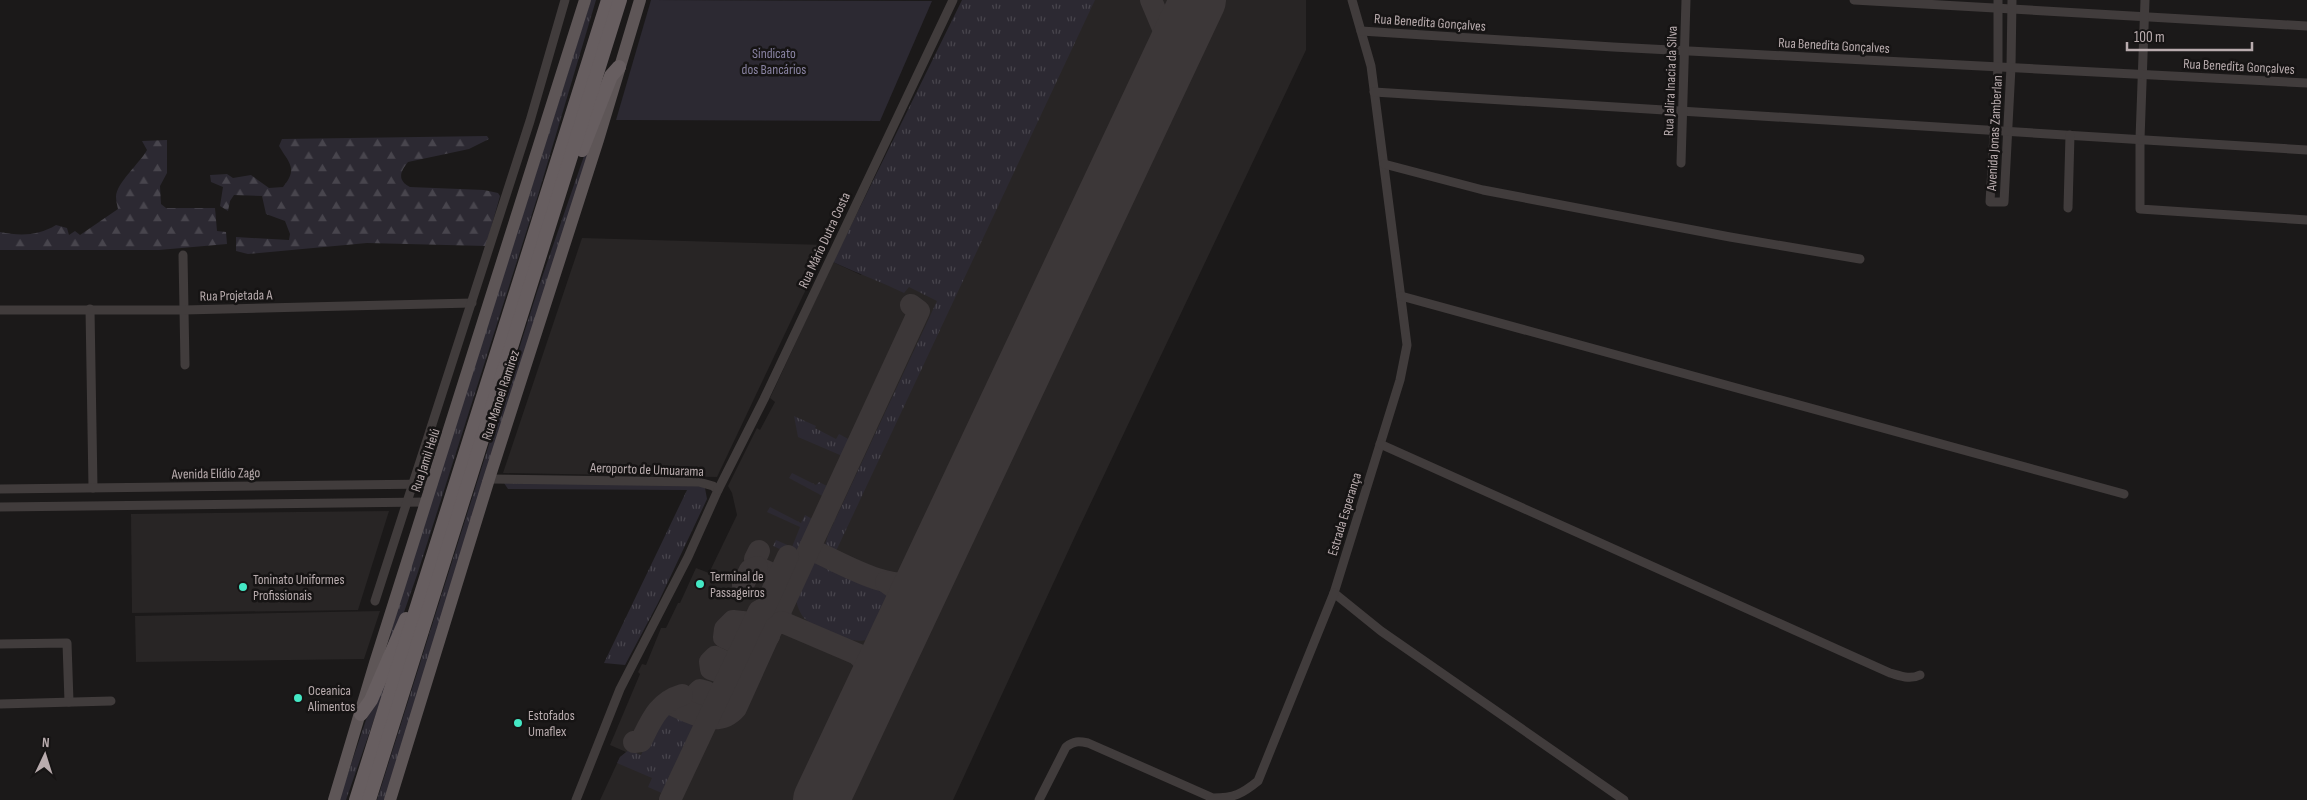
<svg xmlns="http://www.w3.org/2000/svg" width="2307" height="800" viewBox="0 0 2307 800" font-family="'Sofia Sans Condensed',sans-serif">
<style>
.built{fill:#282525}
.grass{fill:url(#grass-tufts)}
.forest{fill:url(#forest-firs)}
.green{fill:#2c2932}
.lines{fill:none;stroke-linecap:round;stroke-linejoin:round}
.taxiway{stroke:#3c3738;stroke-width:22}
.runway{stroke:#3c3738;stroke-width:56}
.minor{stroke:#413c3c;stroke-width:9}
.primary{stroke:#5e5657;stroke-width:12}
.trunk{stroke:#675e60;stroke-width:14}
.poi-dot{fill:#44e8c5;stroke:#161414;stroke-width:2}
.labels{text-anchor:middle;stroke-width:5;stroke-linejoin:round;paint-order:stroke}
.street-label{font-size:14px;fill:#b9acae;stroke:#161414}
.park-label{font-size:14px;fill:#8a84a3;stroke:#161414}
.poi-label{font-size:14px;fill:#b9acae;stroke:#161414;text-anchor:start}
</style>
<defs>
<pattern id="grass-tufts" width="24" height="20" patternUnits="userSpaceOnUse" patternTransform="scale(1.25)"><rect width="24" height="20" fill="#2c2932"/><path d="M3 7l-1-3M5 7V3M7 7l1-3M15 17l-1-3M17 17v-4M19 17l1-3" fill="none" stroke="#48454d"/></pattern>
<pattern id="forest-firs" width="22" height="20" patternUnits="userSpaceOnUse" patternTransform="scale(1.25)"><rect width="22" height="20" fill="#2c2932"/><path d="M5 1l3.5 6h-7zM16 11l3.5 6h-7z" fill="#48454d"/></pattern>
</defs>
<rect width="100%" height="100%" fill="#1b1919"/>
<g class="built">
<path d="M1042 0H1306V50L1077 532 953 800H600L620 757 626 752 610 745 640 674 638 672 642 664 646 665 661 628H666L678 603H680L696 568 709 573 737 515 732 493 728 486 757 428 760 430 775 402 770 398 833 262 861 275Z"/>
<path d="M582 238 827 245 717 477 503 473Z"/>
<path d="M389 511 358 610 132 613 131 514Z"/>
<path d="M380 611 364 659 136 662 135 616Z"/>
</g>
<g class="grass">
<path d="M591 0H596L538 195 418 572 403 615 384 660 396 614Z"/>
<path d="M962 0H1095L837 549 832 551 825 545 828 535 937 301 909 287 904 293C881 282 857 273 833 262Z"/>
<path d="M605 101 385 800H377L537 292 594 127Z"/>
<path d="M794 416 816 426 815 428 836 439 839 434 854 442 847 458 798 437Z"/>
<path d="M792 473 816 485 819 482 833 489 828 499 789 478Z"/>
<path d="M504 483 696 484 705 488 707 499 658 603 625 665 604 663 687 490 508 489Z"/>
<path d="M770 507 801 523 805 515 816 521 800 558 773 546 776 540 792 547 800 527 767 512Z"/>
<path d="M814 556 896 595C890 608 886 629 872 638 857 647 817 631 805 619 800 614 797 606 796 599 796 585 808 568 814 556Z"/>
<path d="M395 659 346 800H339L366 720Z"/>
<path d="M664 710H672L698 722 664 794 648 787 652 778 617 763 620 757 629 750 641 755Z"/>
</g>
<g class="forest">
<path d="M487 136 489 139 469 149 408 162C400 172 397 180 410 187L484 190 498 193 500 196 486 246 367 243 248 254 236 251V237L289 240 290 234 285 221 266 214 262 196 234 195 230 201 228 211 220 206 223 187 211 182 210 175 227 174 233 178 251 175 269 188 283 187C299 168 288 162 279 146L282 139Z"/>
<path d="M167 140V173L160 186 161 204 166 208H215L217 231 226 232 227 244 159 250H0V232C20 236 38 236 56 225L67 228 69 235 75 231 80 235 118 209C117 205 116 200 116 197 116 183 140 163 147 150L142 141Z"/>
</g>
<path class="green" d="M651 0 932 1 880 121 616 120Z"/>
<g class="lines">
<g class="taxiway">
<path d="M1151 0 1170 45V59"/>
<path d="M810 549C844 564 886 592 924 582"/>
<path d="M759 551 755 559 757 567 792 583"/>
<path d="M886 582 901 593 909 613"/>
<path d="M743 585 750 570 757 567"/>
<path d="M751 623 733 621 725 629 724 637 743 646 745 652 753 657"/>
<path d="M769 636 766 629 769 621 773 617 782 622 780 617 781 610 919 311 911 305"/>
<path d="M858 655C870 666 873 675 872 690"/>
<path d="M723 673 711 669 710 662 715 657 740 669 745 674"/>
<path d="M694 700 695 695 700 690 707 692 711 697"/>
<path d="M671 704C691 713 718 729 736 708L773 626 782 622 864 657 881 654 895 641"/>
<path d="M634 742 641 741C651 721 658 702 682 695"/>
<path d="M670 800 759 611 764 609 788 556"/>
</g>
<path class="runway" d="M821 800 1198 0"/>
<g class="minor">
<path d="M1352 0 1371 66 1407 345 1400 380 1334 593 1381 631 1624 800"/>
<path d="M1854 0 2307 26"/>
<path d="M1998 0V67L1990 202H2004L2011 67 2012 0"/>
<path d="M2145 0 2140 139V209L2307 220"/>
<path d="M1361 31 1613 47 2307 83"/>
<path d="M1374 92C1685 110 1996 129 2307 150"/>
<path d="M1681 163 1686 0"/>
<path d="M1384 164 1483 190 1730 237 1860 259"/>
<path d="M2068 208 2070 135"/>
<path d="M183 255 185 365"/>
<path d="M1401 296 2124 494"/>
<path d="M90 309 93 488"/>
<path d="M0 310H184L472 303"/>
<path d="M1380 444 1890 673C1901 676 1910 680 1920 675"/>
<path d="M489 479 699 482 713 486 718 490 688 557 620 689 576 800"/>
<path d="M0 489 433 484"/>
<path d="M718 490 764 399 953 0"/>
<path d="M0 507 427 502"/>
<path d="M375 601 530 121 565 0"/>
<path d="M0 644 67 643 69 702"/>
<path d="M0 704 111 701"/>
<path d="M1039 800 1066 747C1074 741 1078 741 1088 743L1213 798C1234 798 1242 794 1258 781L1334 593"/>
</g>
<g class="primary">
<path d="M334 800 375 663 585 0"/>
<path d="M390 800 489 479 598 140 640 0"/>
</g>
<g class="trunk">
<path d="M582 150 611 76 619 67"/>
<path d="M361 714 371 700 406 619"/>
<path d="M356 800 608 0"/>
<path d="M369 800 620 0"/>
</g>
</g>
<g class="poi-dot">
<circle cx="700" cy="584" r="5"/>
<circle cx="243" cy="587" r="5"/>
<circle cx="298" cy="698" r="5"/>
<circle cx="518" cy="723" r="5"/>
</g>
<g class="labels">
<g class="street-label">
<text transform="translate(1430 22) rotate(4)" y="5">Rua Benedita Gonçalves</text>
<text transform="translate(1834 45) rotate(3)" y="5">Rua Benedita Gonçalves</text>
<text transform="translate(2239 66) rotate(3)" y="5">Rua Benedita Gonçalves</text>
<text transform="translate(1670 81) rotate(-88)" y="5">Rua Jalira Inacia da Silva</text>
<text transform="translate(1994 133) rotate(-87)" y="5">Avenida Jonas Zamberlan</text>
<text transform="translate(824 240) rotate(-65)" y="5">Rua Mário Dutra Costa</text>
<text transform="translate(236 295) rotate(-1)" y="5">Rua Projetada A</text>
<text transform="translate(500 395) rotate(-72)" y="5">Rua Manoel Ramirez</text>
<text transform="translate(425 460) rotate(-72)" y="5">Rua Jamil Helú</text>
<text transform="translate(647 469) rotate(2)" y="5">Aeroporto de Umuarama</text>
<text transform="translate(216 473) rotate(-1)" y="5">Avenida Elídio Zago</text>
<text transform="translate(1344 514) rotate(-73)" y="5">Estrada Esperança</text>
</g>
<g class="park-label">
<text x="774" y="58">Sindicato<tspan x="774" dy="16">dos Bancários</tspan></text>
</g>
<g class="poi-label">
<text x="710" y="581">Terminal de<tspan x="710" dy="16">Passageiros</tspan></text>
<text x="253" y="584">Toninato Uniformes<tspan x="253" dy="16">Profissionais</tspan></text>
<text x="308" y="695">Oceanica<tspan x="308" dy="16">Alimentos</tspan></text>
<text x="528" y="720">Estofados<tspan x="528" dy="16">Umaflex</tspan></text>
</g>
</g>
<g transform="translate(45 755) rotate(4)" stroke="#161414" stroke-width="4" paint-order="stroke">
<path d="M0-4L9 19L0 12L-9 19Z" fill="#b9acae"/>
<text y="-8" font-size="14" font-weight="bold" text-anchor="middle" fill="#b9acae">N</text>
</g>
<path d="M2127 42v8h125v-8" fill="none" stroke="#b9acae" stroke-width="2.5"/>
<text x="2134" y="42" font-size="15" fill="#b9acae" stroke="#161414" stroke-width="4" paint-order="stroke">100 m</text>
</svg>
